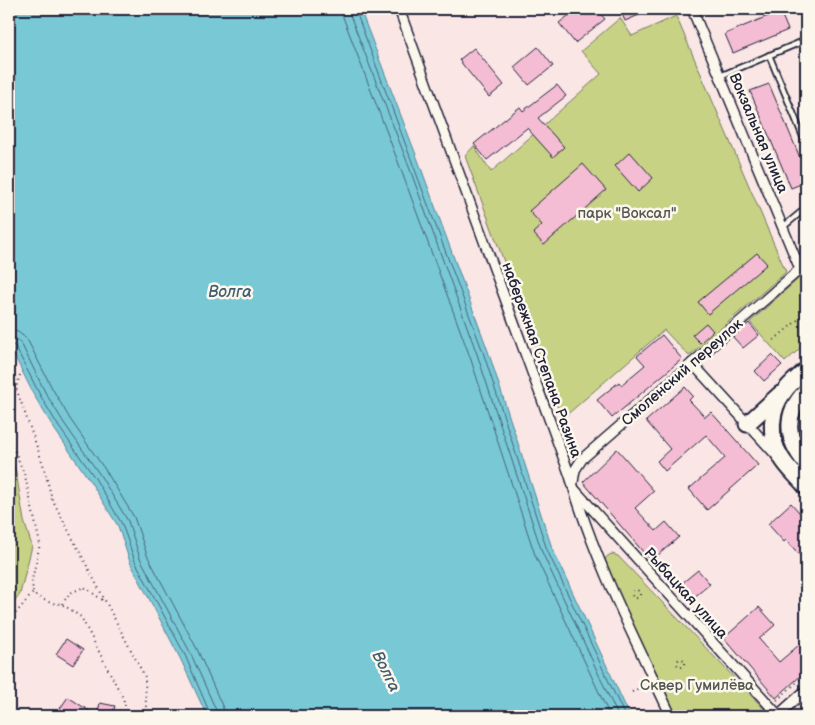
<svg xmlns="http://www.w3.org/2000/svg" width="815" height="725" viewBox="0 0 815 725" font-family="'Balsamiq Sans',sans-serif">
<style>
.green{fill:#c7d285;stroke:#747a60}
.water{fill:#79c8d6;stroke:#568698}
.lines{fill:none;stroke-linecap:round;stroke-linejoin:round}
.shore{stroke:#456479;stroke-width:1}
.building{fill:#f5bdd4;stroke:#22223b}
.service-casing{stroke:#22223b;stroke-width:8}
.minor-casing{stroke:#22223b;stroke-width:12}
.primary-casing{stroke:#22223b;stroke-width:19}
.path{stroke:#22223b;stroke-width:2;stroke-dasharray:1 4;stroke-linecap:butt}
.service{stroke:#fbf7ec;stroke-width:4.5}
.minor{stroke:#fbf7ec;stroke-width:9}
.primary{stroke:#fbf7ec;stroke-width:15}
.labels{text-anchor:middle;stroke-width:5;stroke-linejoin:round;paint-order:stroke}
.street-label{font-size:15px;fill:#22223b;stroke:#fbf7ec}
.park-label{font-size:15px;fill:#545751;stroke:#fbf7ec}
.water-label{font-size:16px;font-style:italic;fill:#405c71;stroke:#fbf7ec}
</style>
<rect width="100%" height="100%" fill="#f9e6e5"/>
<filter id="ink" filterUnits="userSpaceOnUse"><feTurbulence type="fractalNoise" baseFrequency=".02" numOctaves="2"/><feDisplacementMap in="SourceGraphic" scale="10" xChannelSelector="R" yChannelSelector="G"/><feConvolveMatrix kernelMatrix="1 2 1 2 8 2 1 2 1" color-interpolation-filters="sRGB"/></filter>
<g filter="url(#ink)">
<g class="green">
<path d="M676 16 786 272 689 356 664 330 562 419 465 156 474 146 491 172 601 74 581 51 620 18 632 36Z"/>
<path d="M806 272V343L785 362 750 322Z"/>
<path d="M9 453 16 472 24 521 32 546 20 594 9 610Z"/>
<path d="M612 554 618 556 768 713 764 716H676L606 568C604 562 604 556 612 554Z"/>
</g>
<path class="water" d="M9 9H360L418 160 488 351 552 548 630 716H207L180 658 130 562 118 526 90 481 55 430 35 397 9 345Z"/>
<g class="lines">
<g class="shore">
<path d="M341 9 343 17 400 167 470 357 535 555 610 716"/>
<path d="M349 9 350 15 408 164 477 354 542 552 618 716"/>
<path d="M355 9 483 352 547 550 625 716"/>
<path d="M9 330 18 332 27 339 52 388 70 419 106 471 134 517 147 555 197 649 223 708 225 716"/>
<path d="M9 337 15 338 21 343 45 392 64 423 100 475 128 521 140 558 190 652 216 710 217 716"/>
<path d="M9 344 15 346 40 395 59 427 95 478 122 524 135 561 185 655 211 716"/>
</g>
</g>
<g class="building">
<path d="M577 9H596L605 19 575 43 559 23Z"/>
<path d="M620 9H653L625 21Z"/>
<path d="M780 11 788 30 733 53 725 34Z"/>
<path d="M538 47 553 66 529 85 514 67Z"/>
<path d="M474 48 504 85 489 97 459 60Z"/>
<path d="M769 84 806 172V182L791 188 750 91Z"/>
<path d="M557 85 566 96 538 118 564 147 553 157 527 128 487 160 474 144 520 107 523 111Z"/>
<path d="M630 152 653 178 638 192 615 166Z"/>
<path d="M583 164 606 190 544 245 533 233 542 225 529 211Z"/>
<path d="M757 253 767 264 708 314 698 302Z"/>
<path d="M706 323 713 331 700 343 692 335Z"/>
<path d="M749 323 759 335 743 348 733 337Z"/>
<path d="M662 335 682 359 612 418 597 400 619 382 621 385 645 365 637 356Z"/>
<path d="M772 355 782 365 764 381 755 371Z"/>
<path d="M685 387 693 396 689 400 705 417 711 412 758 465 707 510 689 489 725 458 724 456 706 435 665 471 657 461 670 449 646 421Z"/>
<path d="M617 449 654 491 635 508 656 531 666 522 679 537 651 561 583 482Z"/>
<path d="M791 503 806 520V562L786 540 784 542 768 524Z"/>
<path d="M698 570 710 584 693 598 681 584Z"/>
<path d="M759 607 775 625 759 639 779 662 806 639V671L776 698 724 638Z"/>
<path d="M66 639 83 650 73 665 56 654Z"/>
<path d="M68 697 97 716 100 703 115 706 112 716H62L57 713Z"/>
</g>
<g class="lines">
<g class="service-casing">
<g id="service">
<path d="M769 55 806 144"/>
<path d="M720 76 806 40"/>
<path d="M783 227 806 208"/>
</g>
</g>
<g class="minor-casing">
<g id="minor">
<path d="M399 9 570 476C594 560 634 637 671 716"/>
<path d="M692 9 800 269"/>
<path d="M692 363 776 455"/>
<path d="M573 482 575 470 582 459 806 264"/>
<path d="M575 490 779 716"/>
<path d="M777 716 806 690"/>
</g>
</g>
<g class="primary-casing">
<g id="primary">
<path d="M806 370C799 377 790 383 784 392 770 410 768 437 781 457 787 468 798 477 806 487"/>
<path d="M806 391C783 414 786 440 806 463"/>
<path d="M747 424 780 394"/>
</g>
</g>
<g class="path">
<path d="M796 9 806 32"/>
<path d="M774 340 806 313"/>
<path d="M20 375 16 388 43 464 52 499 145 677 146 708 144 716"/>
<path d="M9 378 10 377 16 388"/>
<path d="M9 437 25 476 40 544 32 580 33 593 37 597 51 603 62 604 81 617 123 698 128 716"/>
<circle cx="636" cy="594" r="4"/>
<path d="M62 604 70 593 84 587 104 601"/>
<path d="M9 621 33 593"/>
<circle cx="681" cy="663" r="4"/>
<path d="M632 692 645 685"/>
<path d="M777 700 806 674"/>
<path d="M710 716 714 713 717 716"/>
</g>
<use href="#service" class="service"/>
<use href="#minor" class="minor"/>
<use href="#primary" class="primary"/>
</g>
</g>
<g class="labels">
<g class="street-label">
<text transform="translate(759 133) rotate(67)" y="5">Вокзальная улица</text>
<text transform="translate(542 360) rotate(70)" y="5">набережная Степана Разина</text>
<text transform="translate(682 372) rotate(-41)" y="5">Смоленский переулок</text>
<text transform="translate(686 593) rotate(48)" y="5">Рыбацкая улица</text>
</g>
<g class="park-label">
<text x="627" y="218">парк "Воксал"</text>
<text x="697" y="690">Сквер Гумилёва</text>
</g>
<g class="water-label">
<text x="230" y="297">Волга</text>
<text transform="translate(387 671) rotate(64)" y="6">Волга</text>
</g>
</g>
<rect width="815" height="725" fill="none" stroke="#fbf7ec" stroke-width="30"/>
<rect x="15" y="15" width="785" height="695" fill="none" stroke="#22223b" stroke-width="2" filter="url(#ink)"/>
</svg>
